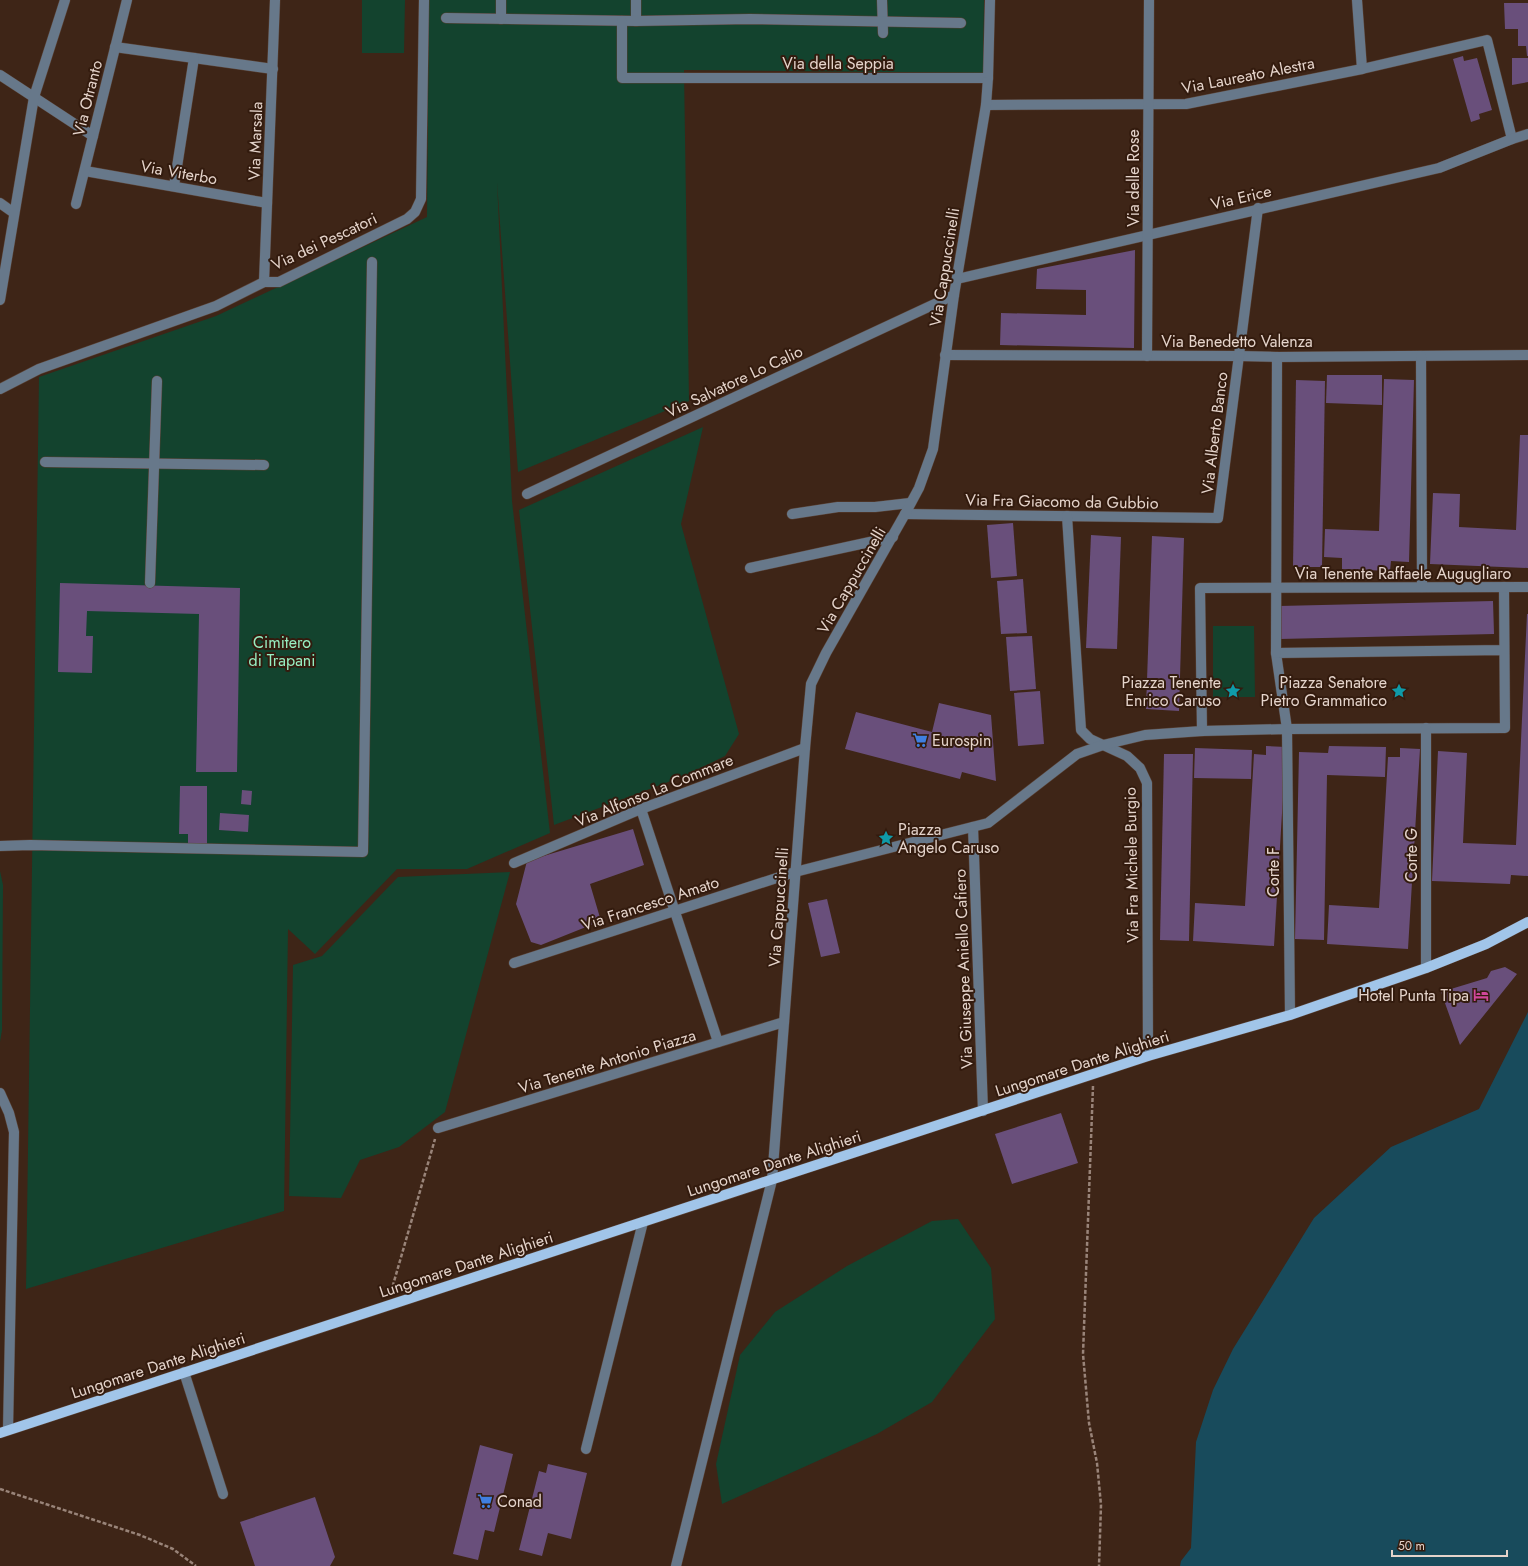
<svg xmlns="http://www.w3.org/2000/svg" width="1528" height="1566" viewBox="0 0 1528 1566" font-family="Jost,sans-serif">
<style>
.green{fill:#13432e}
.water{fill:#184b5c}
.building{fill:#694f7b}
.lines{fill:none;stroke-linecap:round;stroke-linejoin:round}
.minor-casing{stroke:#594134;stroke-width:11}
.major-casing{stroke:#594134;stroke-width:11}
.path{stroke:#998479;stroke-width:2.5;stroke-dasharray:4 2;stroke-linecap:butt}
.minor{stroke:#67788a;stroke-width:10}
.major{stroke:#a1c5e9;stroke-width:10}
.labels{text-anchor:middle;stroke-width:4;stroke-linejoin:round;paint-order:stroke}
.street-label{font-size:16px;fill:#e5d4cb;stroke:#331b0e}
.park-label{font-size:16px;fill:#97efc3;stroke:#331b0e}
.poi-label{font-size:16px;fill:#e5d4cb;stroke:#331b0e;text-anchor:end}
</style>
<rect width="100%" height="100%" fill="#3e2517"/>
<g class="green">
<path d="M362 0H405L404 53H362Z"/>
<path d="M429 0H984L983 73 684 70 689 401 518 472 497 182 512 501 550 833 467 869H397L315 954 288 929 284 1211 26 1289 39 377 216 316 427 217Z"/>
<path d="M703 427 681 524 739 734 725 756 684 776 554 825 519 510Z"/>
<path d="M1213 626H1254L1255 697H1213Z"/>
<path d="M0 871 3 885 2 1030 0 1042Z"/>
<path d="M510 872 445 1112 399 1147 360 1160 341 1198 289 1196 293 965 322 956 398 877Z"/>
<path d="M958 1219 991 1268 995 1319 932 1402 877 1434 722 1504 716 1464 740 1355 775 1312 847 1266 932 1221Z"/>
</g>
<path class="water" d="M1528 1012V1566H1180L1181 1561 1191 1548 1196 1442 1213 1390 1233 1349 1314 1218 1391 1147 1479 1109Z"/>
<g class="building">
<path d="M1504 3H1528V56H1527L1526 46H1518V29H1505Z"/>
<path d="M1463 56 1464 61 1477 58 1492 110 1479 114 1480 119 1471 122 1453 59Z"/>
<path d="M1512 58H1528V82L1512 85Z"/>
<path d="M1135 250 1134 348 1000 345 1001 313 1086 315V290L1036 289 1037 269Z"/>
<path d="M1327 375H1382V405L1326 403Z"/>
<path d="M1384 379 1414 380 1409 562 1391 561 1390 571 1342 569V558L1324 557 1325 529 1379 531Z"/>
<path d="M1296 380 1325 381 1322 567H1293Z"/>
<path d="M1520 435H1528V568L1430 564 1433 493 1460 494 1459 527 1516 530Z"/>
<path d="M1013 523 1017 576 991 578 987 525Z"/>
<path d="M1091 535 1121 537 1117 649 1086 648Z"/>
<path d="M1152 536 1184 538 1179 711 1146 709Z"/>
<path d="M1023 579 1027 633 1001 634 997 581Z"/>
<path d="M60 583 240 588 237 772H196L199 614 87 611 86 636H93L92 673 58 672Z"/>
<path d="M1493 601 1494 634 1280 639 1279 606Z"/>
<path d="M1527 614H1528V876L1511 875 1510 884 1432 881 1438 751 1467 753 1463 843 1516 845Z"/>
<path d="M1032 636 1036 689 1010 691 1006 637Z"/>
<path d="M1040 691 1044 744 1018 746 1014 693Z"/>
<path d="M939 703 991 715 996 781 962 772 960 779 845 749 856 712 932 732Z"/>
<path d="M1266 746 1286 747 1274 946 1193 941 1195 903 1245 906 1254 754 1266 755Z"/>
<path d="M1329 746 1386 747 1385 777 1327 775 1324 940 1295 939 1299 752 1328 753Z"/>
<path d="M1195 748 1252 750 1251 779 1194 778Z"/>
<path d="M1400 748 1420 749 1408 949 1327 944 1329 905 1379 908 1388 757H1400Z"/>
<path d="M1164 754H1193L1189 941 1160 940Z"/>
<path d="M180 786H207V844H188V834H179Z"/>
<path d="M242 790 252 791 251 805 241 804Z"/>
<path d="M220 813 249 815 248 832 219 830Z"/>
<path d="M633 829 644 865 590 884 601 921 541 945 531 942 516 904 527 861Z"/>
<path d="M827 899 840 953 821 957 808 903Z"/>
<path d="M1505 967 1517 974 1460 1045 1441 992 1487 978 1491 971Z"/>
<path d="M1061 1113 1078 1163 1012 1184 995 1134Z"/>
<path d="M480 1445 513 1454 494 1532 485 1530 478 1560 453 1554Z"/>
<path d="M548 1464 587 1473 571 1539 548 1533 542 1556 519 1550 539 1471 546 1473Z"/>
<path d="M315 1497 335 1557 330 1566H255L240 1522Z"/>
</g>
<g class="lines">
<g class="minor-casing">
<g id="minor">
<path d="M636 0V21"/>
<path d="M882 0 883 33"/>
<path d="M1357 0 1362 69"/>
<path d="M446 18 636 21 750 19 961 23"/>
<path d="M501 19V0"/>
<path d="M622 21V78H988"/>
<path d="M115 47 273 69"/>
<path d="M0 75 93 136"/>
<path d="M986 105 1186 104 1362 69 1487 40 1512 139"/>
<path d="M85 171 267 203"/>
<path d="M174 186 194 58"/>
<path d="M0 203 14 213"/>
<path d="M76 204 127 0"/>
<path d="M957 279 1439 168 1512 139 1528 134"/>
<path d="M264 282 275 0"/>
<path d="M0 300 34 97 65 0"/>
<path d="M945 355 1239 356 1277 357 1528 355"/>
<path d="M1147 356 1149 0"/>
<path d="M1421 356 1422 587"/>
<path d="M0 389 39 369 216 306 264 282H279L407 219 415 212 421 199 424 0"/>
<path d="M45 462 264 465"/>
<path d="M527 494 954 295"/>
<path d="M792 514 838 507H875L910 503"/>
<path d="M905 514 1218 518 1258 208"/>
<path d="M1067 516 1081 730 1090 739 1127 756 1140 768 1147 783 1148 1056"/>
<path d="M750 568 893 537"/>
<path d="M150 583 157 381"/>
<path d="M1504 587 1505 728 1287 729 1276 653 1504 650"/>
<path d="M1276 653 1277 357"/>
<path d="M1426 728V968"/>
<path d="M1202 731 1200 588 1528 587"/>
<path d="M641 809 718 1042"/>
<path d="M973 827 983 1111"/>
<path d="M0 846 30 845 363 852 372 262"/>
<path d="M514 863 641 809 805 748"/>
<path d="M514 963 795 872 988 823 1077 754 1103 745 1145 735 1202 731 1287 729 1290 1015"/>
<path d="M0 1093 9 1113 14 1132 8 1430"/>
<path d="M438 1128 784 1022"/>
<path d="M184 1372 223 1494"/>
<path d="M586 1449 643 1222"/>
<path d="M676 1566 772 1180 805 748 811 684 826 653 905 514 919 488 933 449 954 295 986 105 988 78 990 0"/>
</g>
</g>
<g class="major-casing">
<path id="major" d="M0 1433 1148 1056 1290 1015 1426 968 1486 944 1528 922"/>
</g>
<g class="path">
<path d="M1093 1086 1083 1354 1089 1423 1097 1463 1101 1505 1099 1566"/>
<path d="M391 1292 435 1139"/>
<path d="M0 1489 140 1535 173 1549 196 1566"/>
</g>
<use href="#minor" class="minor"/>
<use href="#major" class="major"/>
</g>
<defs>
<g id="sight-bare" transform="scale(1.2)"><path d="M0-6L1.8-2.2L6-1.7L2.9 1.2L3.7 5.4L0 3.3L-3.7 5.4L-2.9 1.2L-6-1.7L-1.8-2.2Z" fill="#0f9aa8" stroke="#331b0e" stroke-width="2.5" paint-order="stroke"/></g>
<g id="supermarket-bare" transform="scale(1.2)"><path d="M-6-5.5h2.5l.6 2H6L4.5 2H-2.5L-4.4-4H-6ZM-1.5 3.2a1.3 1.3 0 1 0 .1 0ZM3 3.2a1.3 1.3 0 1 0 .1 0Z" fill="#3f7fe0" stroke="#331b0e" stroke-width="2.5" paint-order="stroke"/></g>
<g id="hotel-bare" transform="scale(1.2)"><path d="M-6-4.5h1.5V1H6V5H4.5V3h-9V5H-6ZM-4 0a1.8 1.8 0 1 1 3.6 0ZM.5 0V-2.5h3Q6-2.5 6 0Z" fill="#d1479c" stroke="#331b0e" stroke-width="2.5" paint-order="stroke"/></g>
</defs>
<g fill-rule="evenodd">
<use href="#sight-bare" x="1233" y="691"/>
<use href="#sight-bare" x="1399" y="691"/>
<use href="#supermarket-bare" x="920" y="740"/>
<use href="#sight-bare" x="886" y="838"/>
<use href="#hotel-bare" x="1481" y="995"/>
<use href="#supermarket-bare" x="485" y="1501"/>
</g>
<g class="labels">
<g class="street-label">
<text x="838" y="69">Via della Seppia</text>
<text transform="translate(1248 75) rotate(-11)" y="6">Via Laureato Alestra</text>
<text transform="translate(87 98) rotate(-76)" y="6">Via Otranto</text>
<text transform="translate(255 141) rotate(-88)" y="6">Via Marsala</text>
<text transform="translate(179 172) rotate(10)" y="6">Via Viterbo</text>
<text transform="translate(1133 178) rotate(-90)" y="6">Via delle Rose</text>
<text transform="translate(1241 197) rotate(-13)" y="6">Via Erice</text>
<text transform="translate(324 241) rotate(-25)" y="6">Via dei Pescatori</text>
<text transform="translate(944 267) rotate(-81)" y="6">Via Cappuccinelli</text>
<text x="1237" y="347">Via Benedetto Valenza</text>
<text transform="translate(734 381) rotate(-25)" y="6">Via Salvatore Lo Calio</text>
<text transform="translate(1214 433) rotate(-83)" y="6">Via Alberto Banco</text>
<text transform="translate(1062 501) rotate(1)" y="6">Via Fra Giacomo da Gubbio</text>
<text x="1403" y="579">Via Tenente Raffaele Augugliaro</text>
<text transform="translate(851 580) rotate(-60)" y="6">Via Cappuccinelli</text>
<text transform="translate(654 790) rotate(-22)" y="6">Via Alfonso La Commare</text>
<text transform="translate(1411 855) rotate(-90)" y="6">Corte G</text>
<text transform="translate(1131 865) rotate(-91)" y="6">Via Fra Michele Burgio</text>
<text transform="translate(1273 872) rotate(-90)" y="6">Corte F</text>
<text transform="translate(650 903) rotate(-18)" y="6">Via Francesco Amato</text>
<text transform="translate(778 907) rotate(-86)" y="6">Via Cappuccinelli</text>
<text transform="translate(963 969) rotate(-92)" y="6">Via Giuseppe Aniello Cafiero</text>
<text transform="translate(607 1061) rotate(-17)" y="6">Via Tenente Antonio Piazza</text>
<text transform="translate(1082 1063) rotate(-18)" y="6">Lungomare Dante Alighieri</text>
<text transform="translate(774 1163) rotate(-18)" y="6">Lungomare Dante Alighieri</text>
<text transform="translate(466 1264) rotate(-18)" y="6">Lungomare Dante Alighieri</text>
<text transform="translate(158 1365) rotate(-18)" y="6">Lungomare Dante Alighieri</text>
</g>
<g class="park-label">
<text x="282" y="648">Cimitero<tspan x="282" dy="18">di Trapani</tspan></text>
</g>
<g class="poi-label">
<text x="1221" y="688">Piazza Tenente<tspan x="1221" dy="18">Enrico Caruso</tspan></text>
<text x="1387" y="688">Piazza Senatore<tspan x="1387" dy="18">Pietro Grammatico</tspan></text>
<text x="932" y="746" text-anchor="start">Eurospin</text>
<text x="898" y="835" text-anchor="start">Piazza<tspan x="898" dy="18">Angelo Caruso</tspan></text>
<text x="1469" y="1001">Hotel Punta Tipa</text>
<text x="497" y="1507" text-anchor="start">Conad</text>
</g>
</g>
<path d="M1392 1550v6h115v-6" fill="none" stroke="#e5d4cb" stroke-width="2"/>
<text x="1398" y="1550" font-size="12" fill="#e5d4cb" stroke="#331b0e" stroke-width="3" paint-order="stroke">50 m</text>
</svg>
